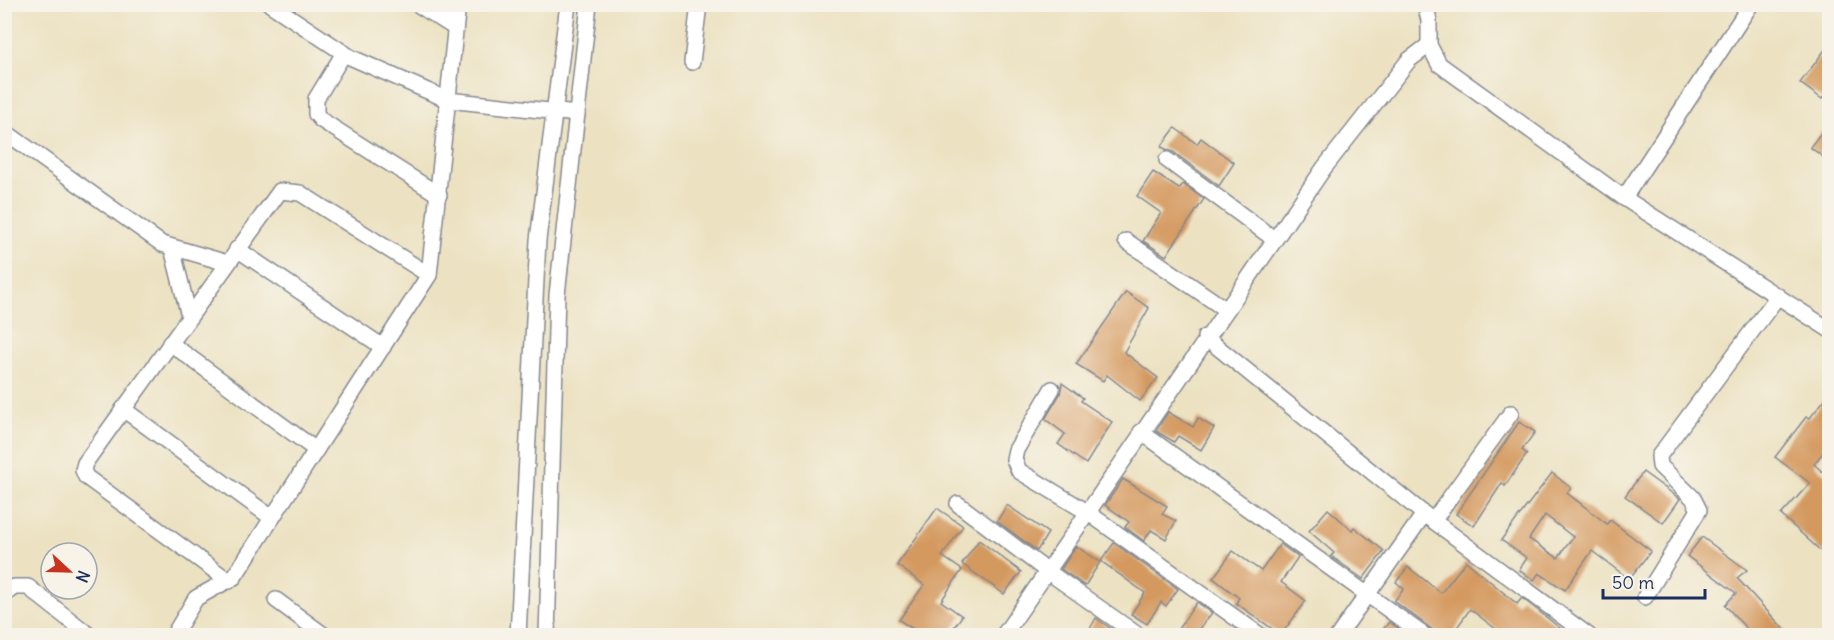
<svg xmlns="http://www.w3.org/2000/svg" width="1834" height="640" viewBox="0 0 1834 640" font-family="Delius,sans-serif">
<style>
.building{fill:#d4995e;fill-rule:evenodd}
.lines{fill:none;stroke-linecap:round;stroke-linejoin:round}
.minor-casing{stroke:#848890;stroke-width:18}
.minor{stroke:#fff;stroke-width:15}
</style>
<rect width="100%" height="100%" fill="#f7f3e8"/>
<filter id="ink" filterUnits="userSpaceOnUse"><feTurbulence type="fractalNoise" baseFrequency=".0167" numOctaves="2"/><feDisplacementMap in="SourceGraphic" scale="12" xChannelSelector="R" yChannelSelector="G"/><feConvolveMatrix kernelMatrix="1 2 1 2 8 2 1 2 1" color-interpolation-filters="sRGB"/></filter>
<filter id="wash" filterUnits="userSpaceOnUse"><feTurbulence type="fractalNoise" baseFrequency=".008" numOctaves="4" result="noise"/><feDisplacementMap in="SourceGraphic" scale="24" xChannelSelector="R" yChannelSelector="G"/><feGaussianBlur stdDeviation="1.35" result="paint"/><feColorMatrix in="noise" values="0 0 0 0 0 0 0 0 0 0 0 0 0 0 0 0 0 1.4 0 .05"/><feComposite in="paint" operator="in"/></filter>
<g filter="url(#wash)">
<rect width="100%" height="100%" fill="#ece2c2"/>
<g id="blocks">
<g class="building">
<path d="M1830 43V88L1822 99 1800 83Z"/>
<path d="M1830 121V162L1810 147Z"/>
<path d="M1175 128 1197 144 1201 138 1234 163 1219 186 1173 152 1161 147Z"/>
<path d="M1153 172 1179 189 1183 184 1204 199 1166 256 1143 241 1161 213 1137 196Z"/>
<path d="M1126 292 1149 308 1124 352 1158 378 1140 401 1107 375 1103 381 1076 364Z"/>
<path d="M1062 383 1083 398 1081 401 1112 422 1086 464 1058 444 1065 434 1045 419 1060 394Z"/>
<path d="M1830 393V444L1814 464 1830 479V544L1822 552 1781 515 1810 483 1775 457 1806 417 1809 419Z"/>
<path d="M1168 412 1193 427 1198 418 1214 428 1201 450 1178 436 1174 442 1156 431Z"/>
<path d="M1519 422 1535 432 1522 450 1527 454 1505 486 1502 483 1474 526 1456 514Z"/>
<path d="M1643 472 1680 499 1663 523 1625 496Z"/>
<path d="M1552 473 1571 488 1567 493 1607 524 1610 520 1651 551 1629 579 1592 551 1565 590 1539 573 1534 580 1519 570 1527 558 1501 540ZM1545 515 1573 537 1558 558 1529 539Z"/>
<path d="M1123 479 1167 506 1162 514 1176 521 1166 539 1151 530 1144 541 1125 527 1129 522 1105 505Z"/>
<path d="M1007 505 1048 533 1037 551 997 521Z"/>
<path d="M937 508 963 526 942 556 962 570 941 601 962 616 948 636H924L899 620 924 585 897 565Z"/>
<path d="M1328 509 1352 530 1354 527 1384 551 1363 579 1331 556 1334 553 1309 531Z"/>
<path d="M1702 537 1747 570 1737 578 1790 636H1753L1725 605 1736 593 1687 556Z"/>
<path d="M979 540 1021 572 1004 594 962 564Z"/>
<path d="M1114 543 1178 589 1166 606 1161 602 1147 624 1131 614 1145 593 1101 561Z"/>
<path d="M1280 544 1298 557 1281 582 1306 601 1281 635 1236 603 1239 598 1213 578 1233 551 1261 571Z"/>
<path d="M1076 546 1100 562 1085 586 1061 569Z"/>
<path d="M1466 561 1517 604 1522 598 1570 636H1505L1470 609 1451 636H1441L1394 601 1404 589 1396 582 1408 567 1441 593Z"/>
<path d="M1197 602 1212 613 1198 630 1206 636H1173Z"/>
<path d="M1096 618 1114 631 1111 636H1086Z"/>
<path d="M1389 622 1398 628 1406 636H1378Z"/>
</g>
</g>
</g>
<g filter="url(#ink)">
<use href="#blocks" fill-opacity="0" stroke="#848890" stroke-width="1.5"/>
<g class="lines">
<g class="minor-casing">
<g id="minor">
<path d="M270 4 350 57 448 100 577 114"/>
<path d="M417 4 455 28"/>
<path d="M1425 4 1429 20V45L1439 64 1624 198 1830 330"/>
<path d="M344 53 316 99V114L321 120 439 195"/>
<path d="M692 62 699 4"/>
<path d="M4 131 162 244 227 263"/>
<path d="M1167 160 1274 239"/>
<path d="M1624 198 1751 4"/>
<path d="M1126 241 1225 309"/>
<path d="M172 248 189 316"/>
<path d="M237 249 383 347"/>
<path d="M1205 337 1424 514"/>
<path d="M170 343 316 450"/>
<path d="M1052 389 1016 450 1014 459 1019 471 1087 512 1261 636"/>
<path d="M123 409 272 518"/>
<path d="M1141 432 1425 636"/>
<path d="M958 504 1047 571 1139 636"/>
<path d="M1433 521 1511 413"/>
<path d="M229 581 86 477 83 470 85 463 280 191 300 193 429 275"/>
<path d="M4 595 14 587H28L90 636"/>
<path d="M1645 597 1699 510 1693 498 1660 466 1659 456 1778 296"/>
<path d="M276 600 325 636"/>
<path d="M173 636 196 598 234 577 429 275 458 4"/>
<path d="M518 636 538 240 568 4"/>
<path d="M547 636 557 295 589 4"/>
<path d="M1003 636 1324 168 1409 60 1429 45"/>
<path d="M1338 636 1424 514 1589 636"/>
</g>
</g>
<use href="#minor" class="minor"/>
</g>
</g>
<rect width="1834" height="640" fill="none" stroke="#f7f3e8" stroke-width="24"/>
<g transform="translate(69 571) rotate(112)"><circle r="28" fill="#f7f3e8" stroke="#9fa5b1" stroke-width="1.5"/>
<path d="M0-4.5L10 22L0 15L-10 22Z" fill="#c8321e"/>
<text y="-9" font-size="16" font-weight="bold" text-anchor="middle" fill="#1b2f5e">N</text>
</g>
<path d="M1603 589v9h102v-9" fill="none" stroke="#1b2f5e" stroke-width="3"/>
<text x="1612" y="589" font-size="18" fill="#1b2f5e" stroke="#f7f3e8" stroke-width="4.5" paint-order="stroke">50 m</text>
</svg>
